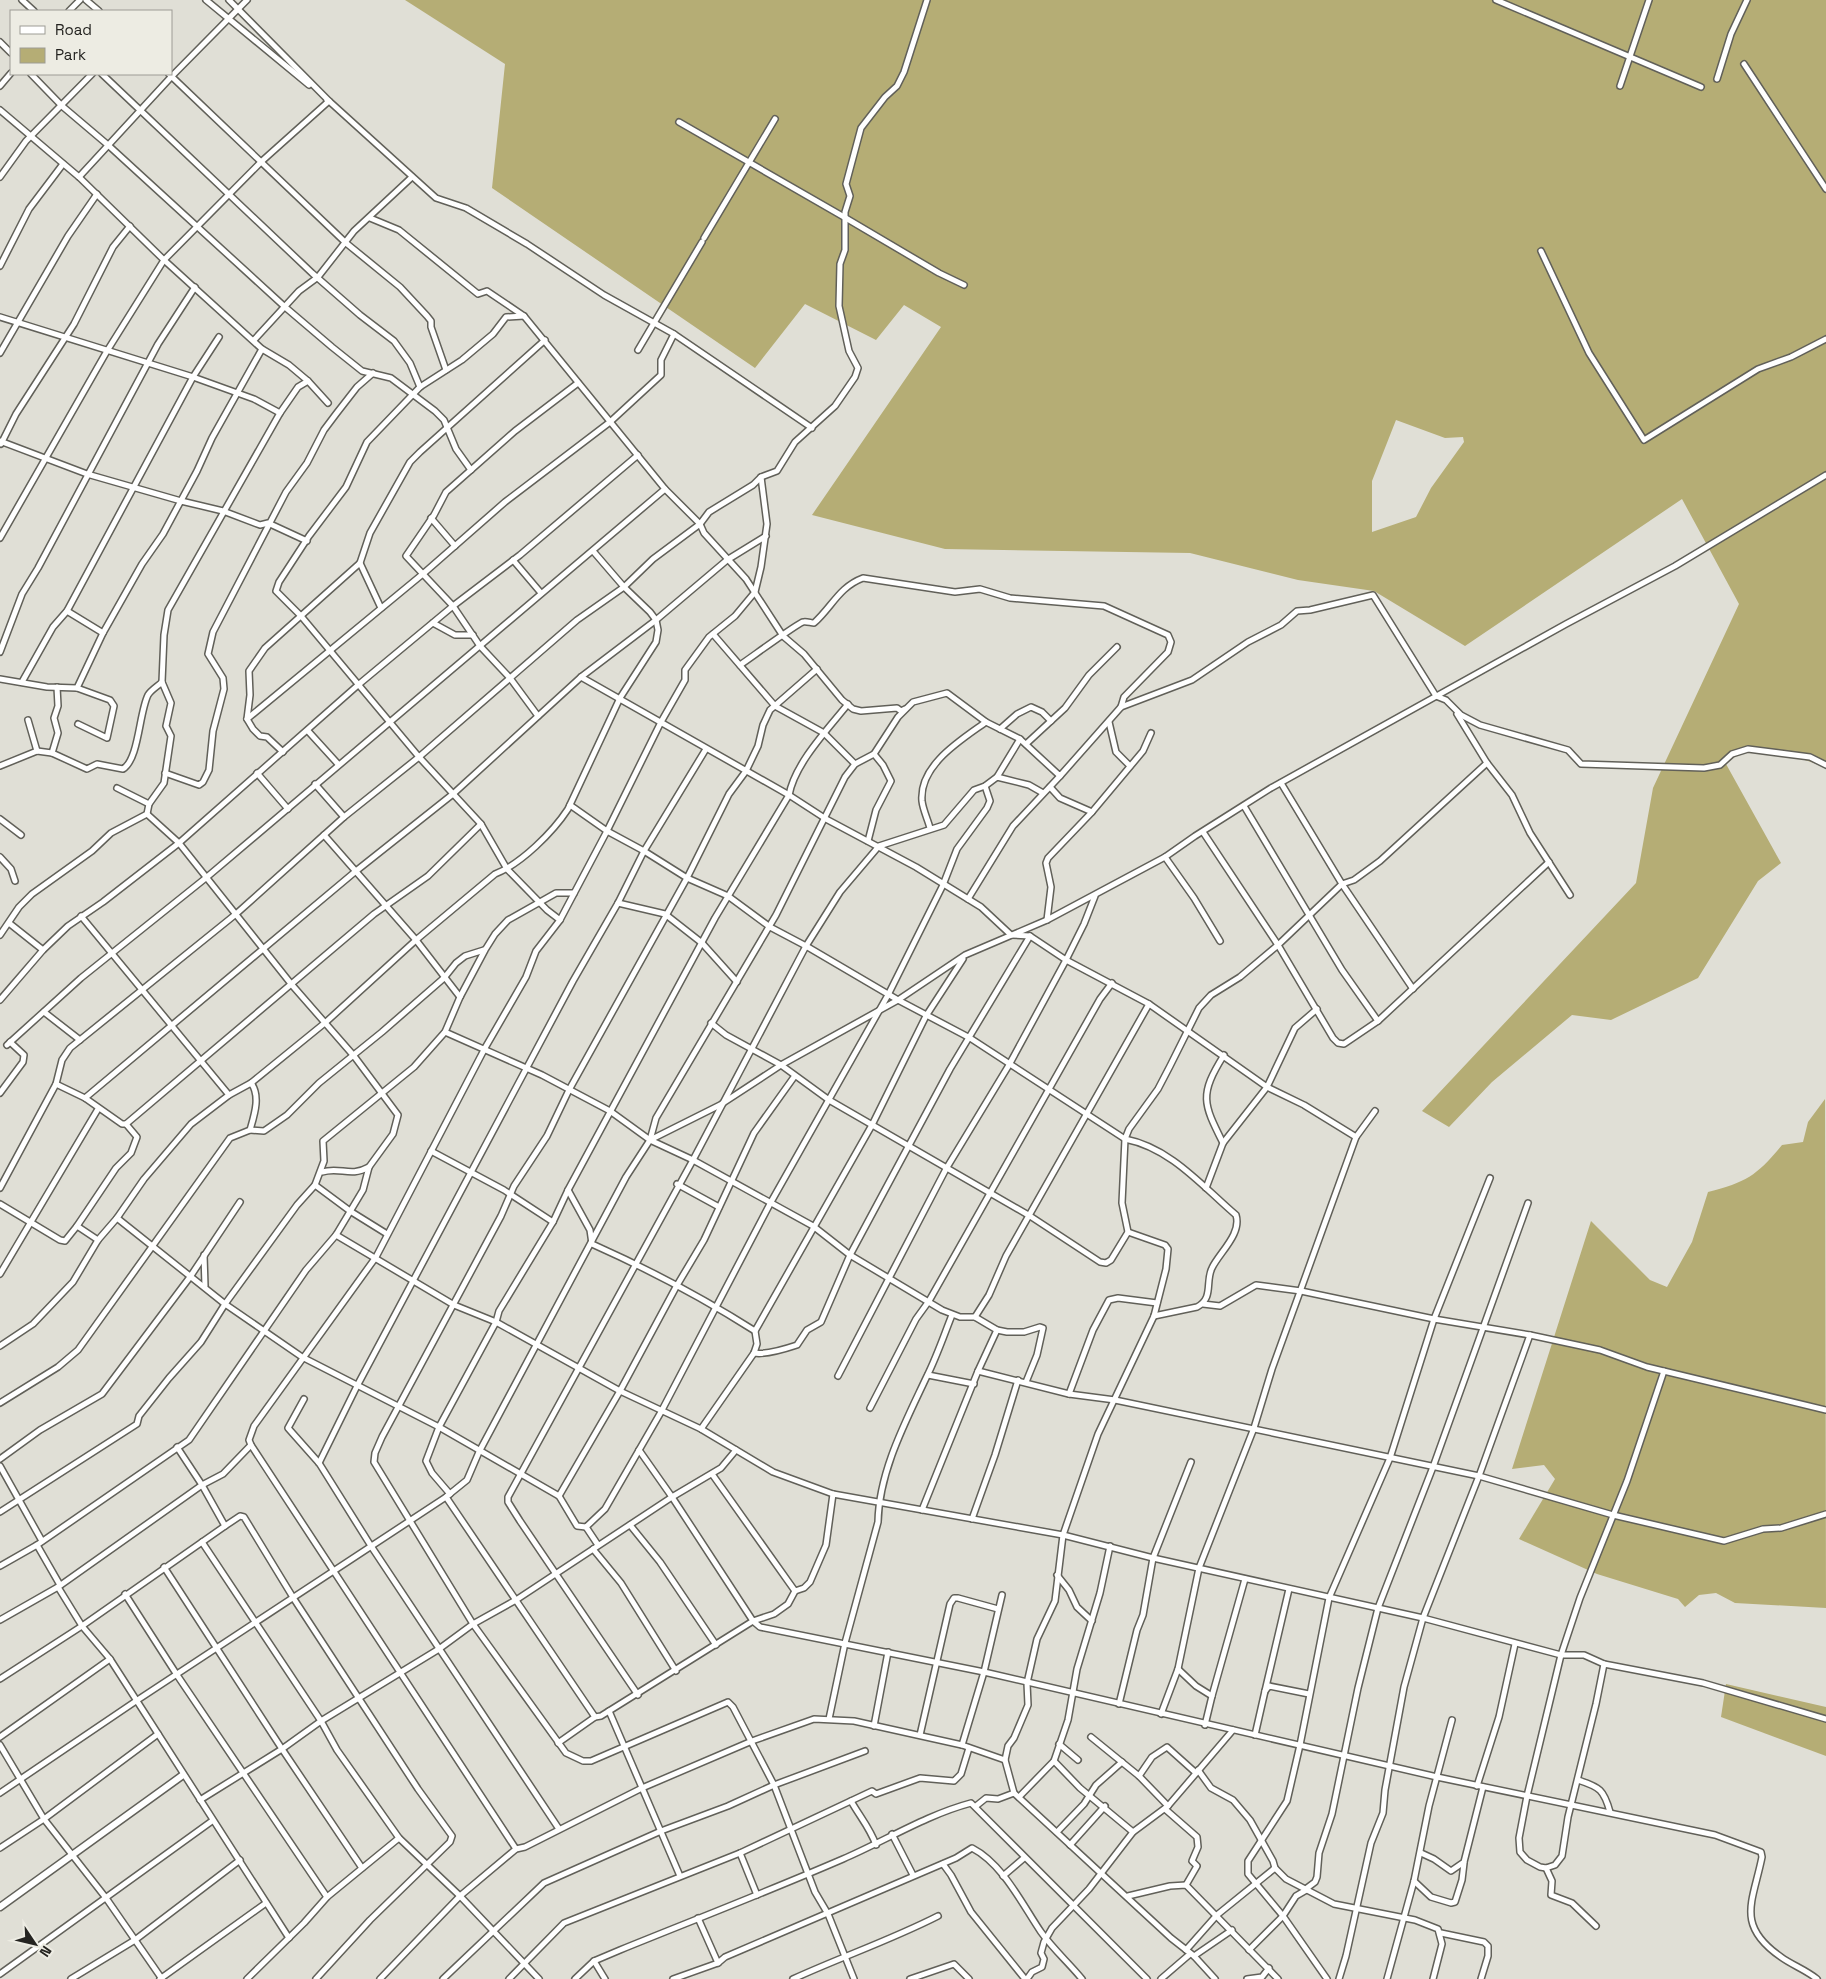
<svg xmlns="http://www.w3.org/2000/svg" width="1826" height="1979" viewBox="0 0 1826 1979" font-family="'Space Grotesk',sans-serif">
<style>
.green{fill:#b5ad75;fill-rule:evenodd}
.lines{fill:none;stroke-linecap:round;stroke-linejoin:round}
.minor-casing{stroke:#616059;stroke-width:8}
.tertiary-casing{stroke:#616059;stroke-width:9}
.minor{stroke:#fff;stroke-width:5}
.tertiary{stroke:#fff;stroke-width:6}
</style>
<rect width="100%" height="100%" fill="#e0dfd6"/>
<g class="green">
<path d="M405 0H1826V768C1808 759 1770 750 1750 752 1740 752 1733 758 1726 764L1781 863 1758 881 1698 978 1611 1020 1572 1015 1492 1082 1449 1127 1422 1111 1636 883 1653 788 1739 604 1682 499 1465 646 1374 591 1298 580 1190 553 945 549 812 515 941 327 904 305 876 340 805 304 755 368 492 188 505 64ZM1396 420 1445 438 1463 437 1464 442 1431 488 1416 517 1372 532V481Z"/>
<path d="M1825 1099 1826 1608 1735 1603 1716 1593 1699 1595 1685 1607 1678 1599 1597 1574 1519 1539 1555 1479 1544 1465 1512 1469 1591 1221 1650 1280 1667 1287 1692 1242 1708 1192C1747 1182 1757 1175 1782 1145L1803 1142 1808 1122Z"/>
<path d="M1726 1684 1826 1707V1756L1721 1717Z"/>
</g>
<g class="lines">
<g class="minor-casing">
<g id="minor">
<path d="M22 0 34 11"/>
<path d="M86 0 99 11"/>
<path d="M206 0 309 85"/>
<path d="M229 0 329 101 436 198 466 208 527 244 604 295 674 334 812 428"/>
<path d="M1496 0 1701 87"/>
<path d="M69 11 80 0"/>
<path d="M0 42 11 53"/>
<path d="M1744 64 1826 189"/>
<path d="M31 74 62 106 108 145 285 307 332 347 362 371 391 378 435 411 444 420 456 449 471 470"/>
<path d="M102 74 312 273 360 315 394 341 410 363 420 387"/>
<path d="M169 74 346 243 400 287 427 316 431 321V327L446 370"/>
<path d="M1717 79 1731 34 1747 0"/>
<path d="M0 86 11 73"/>
<path d="M1620 86 1649 0"/>
<path d="M0 110 79 177 164 260 262 349 289 365 308 381 328 403"/>
<path d="M679 122 844 217 939 273 964 285"/>
<path d="M0 177 26 141 92 74"/>
<path d="M79 177 172 76 247 0"/>
<path d="M370 218 399 230 478 294 487 291 524 316 665 489 700 524 704 533 746 579 783 636 804 654 842 700 853 709 861 711 897 708 901 711 905 709"/>
<path d="M704 238 775 119"/>
<path d="M1541 251 1589 353 1644 440 1758 369 1791 357 1826 339"/>
<path d="M0 266 29 209 63 164"/>
<path d="M524 316 506 317 493 334 462 360 420 387 367 442 346 487 309 536 279 582 276 591 301 616 419 757 481 824 507 869 547 910 560 920"/>
<path d="M0 317 193 377 254 399 280 413"/>
<path d="M254 340 299 291 318 277 354 231 412 177"/>
<path d="M638 350 702 242"/>
<path d="M0 353 68 236 97 194"/>
<path d="M0 441 87 474 181 501 223 511 260 525 268 523 307 541"/>
<path d="M1 444 16 414 74 324 113 247 130 226"/>
<path d="M431 518 455 546"/>
<path d="M0 538 107 351 164 260 262 161 329 101 327 100"/>
<path d="M513 560 541 593"/>
<path d="M360 563 381 608"/>
<path d="M67 611 103 633 142 564 163 534 197 471 212 438 262 349"/>
<path d="M433 623 455 635H473"/>
<path d="M713 634 775 706 824 733 855 764"/>
<path d="M0 652 22 594 38 568 158 344 195 287"/>
<path d="M740 665C749 659 798 623 803 622 806 621 811 623 814 623 832 607 839 587 863 578L955 592 980 589 1010 598 1104 606 1168 635 1171 642 1168 652 1124 697 1121 707"/>
<path d="M817 669 770 710 763 725 758 746 746 771 729 794 687 878 569 1090 547 1136 514 1186 501 1216 382 1437 375 1453 374 1462 473 1624 566 1753 583 1761H591L728 1702 733 1707 774 1785 815 1892 828 1914 854 1979"/>
<path d="M581 677 789 795 826 819 916 867 981 907 1011 935 1030 936 1066 960 1149 1004 1267 1087 1304 1105 1356 1137 1272 1369 1254 1428 1199 1568 1178 1669 1161 1714"/>
<path d="M0 679 47 687 77 688 103 633"/>
<path d="M22 682 53 627 67 611 193 377 219 337"/>
<path d="M77 688 110 700 114 706 107 738 78 724"/>
<path d="M1457 714 1487 763 1512 795 1530 833 1570 895"/>
<path d="M538 716 510 678 480 646 453 606 406 556 434 515 446 492 515 431 578 383"/>
<path d="M247 719 424 573 505 502 610 422 661 375V360L674 334"/>
<path d="M28 720 37 751"/>
<path d="M1109 722 1116 752 1130 766"/>
<path d="M1000 729 1017 714 1031 707 1042 712 1051 721"/>
<path d="M308 731 338 764"/>
<path d="M1026 744 1065 708 1089 675 1117 647"/>
<path d="M283 752 267 737 260 736 253 729 247 719 250 695 249 671 265 648 360 563 370 533 410 462 420 452 545 340"/>
<path d="M52 753 87 769 97 764 123 769C139 759 139 713 148 695 151 690 158 686 162 682L164 635 168 610 280 413 298 387 308 381"/>
<path d="M0 766 37 751 52 753 58 733 54 718 58 706 57 687"/>
<path d="M165 773 199 785 203 782 209 770 213 731 224 689 223 678 208 654 213 632 286 492 307 463 324 430 336 414 357 387 373 373"/>
<path d="M257 773 288 809"/>
<path d="M997 777 1020 739"/>
<path d="M1281 783 1342 884 1413 989"/>
<path d="M315 784 344 817"/>
<path d="M117 788 149 804"/>
<path d="M570 805 607 831 644 851 687 878 728 896 770 927 806 946 898 1000 970 1038 1125 1139C1171 1148 1202 1186 1236 1215 1242 1234 1219 1253 1212 1268 1205 1282 1214 1298 1197 1307L1154 1316"/>
<path d="M1244 806 1342 970 1378 1021"/>
<path d="M1092 812 1143 751 1151 733"/>
<path d="M0 819 21 835"/>
<path d="M930 828C928 820 923 810 922 801 919 765 961 740 986 722L1020 739 1060 776 1121 707 1192 680 1248 642 1281 625 1297 611 1310 610 1373 595 1436 696 1446 700 1461 715 1480 725 1568 750 1581 764 1704 768 1720 765 1732 754 1748 749 1810 757 1826 765"/>
<path d="M1203 832 1278 945 1333 1038 1338 1043 1344 1044 1378 1021 1549 862"/>
<path d="M324 835 416 940 460 997"/>
<path d="M868 841 876 810 891 781 883 765 874 754"/>
<path d="M0 857 11 869 15 881"/>
<path d="M1165 857 1194 898 1220 941"/>
<path d="M968 899 1013 826 1060 776"/>
<path d="M618 903 665 914 702 943 737 982"/>
<path d="M81 916 229 1095"/>
<path d="M1047 920 1051 887 1046 863 1048 858 1092 812 1060 798 1050 787"/>
<path d="M9 923 43 950"/>
<path d="M0 935 19 907 32 894 92 851 111 833 147 814 149 804 164 783 171 736 166 726 171 703 162 682"/>
<path d="M0 1000 43 950 68 926 103 902 179 843 358 685 453 606 520 555 638 455"/>
<path d="M44 1012 80 1040"/>
<path d="M711 1023 726 1035 781 1065 829 1100 1030 1216 1100 1262 1106 1263 1111 1260 1128 1232 1122 1203 1125 1139 1129 1129 1158 1089 1170 1066 1199 1008 1211 995 1240 977 1278 945 1342 884 1354 880 1380 861 1487 763"/>
<path d="M445 1032 542 1075 610 1111 650 1140 693 1160 813 1226 850 1255 942 1310 960 1317H975L997 1330 1007 1332H1024L1040 1327 1043 1328 1037 1355 1026 1382"/>
<path d="M7 1045 81 978 207 877 665 489"/>
<path d="M56 1084 85 1098 122 1124H126L137 1137 131 1153 116 1168 77 1226"/>
<path d="M0 1093 23 1062 24 1055 10 1042"/>
<path d="M85 1098 356 871 453 794 581 677 656 620 727 560 766 536"/>
<path d="M126 1124 374 914 428 876 481 824"/>
<path d="M250 1130 264 1131 287 1115 319 1083 382 1032 444 978 456 963 465 956 484 950"/>
<path d="M1356 1137 1375 1111"/>
<path d="M650 1140 720 1105 781 1065 898 1000 965 955 1047 920 1165 857 1195 836 1271 788 1566 624 1675 566 1826 475"/>
<path d="M1223 1143C1203 1103 1199 1095 1224 1055"/>
<path d="M431 1151 504 1190 553 1222"/>
<path d="M322 1172C341 1166 349 1178 369 1167"/>
<path d="M677 1184 719 1207"/>
<path d="M315 1185 350 1211 387 1234"/>
<path d="M0 1188 56 1084 62 1060 70 1048 236 914 344 817 419 757 577 620 624 587 653 559 700 524 709 512 753 485 761 477 777 471 795 442 835 406 855 377 858 368 849 351 839 306 840 264 845 250V212L850 196 846 184 861 128 885 97 897 86 904 72 927 0"/>
<path d="M1206 1188 1223 1143 1267 1087 1295 1028 1317 1009"/>
<path d="M568 1190 590 1230 592 1244C648 1269 703 1298 755 1331"/>
<path d="M0 1204 60 1240 65 1241 77 1226 98 1240"/>
<path d="M117 1218 225 1304 302 1357 439 1427 559 1496 577 1526 586 1527 605 1509 661 1412 771 1202 888 995 943 885 957 849 987 808 990 801 985 786"/>
<path d="M336 1235 454 1305 496 1322 620 1391 701 1429 773 1472 833 1494 1063 1535 1153 1558 1423 1618 1561 1655H1584L1604 1664 1703 1683 1826 1719"/>
<path d="M204 1255 205 1286"/>
<path d="M0 1274 98 1109"/>
<path d="M1203 1304 1220 1306 1256 1285 1301 1291 1434 1319 1530 1335 1479 1476 1423 1618 1404 1687 1385 1790 1383 1813 1371 1843 1346 1956 1339 1979"/>
<path d="M975 1317 989 1295 1006 1256 1149 1004"/>
<path d="M1530 1335 1600 1350 1647 1367 1826 1410"/>
<path d="M0 1346 33 1324 73 1282 98 1240 117 1218 144 1179 191 1124 229 1095 251 1083 326 1022 416 940 495 874C521 864 553 832 568 809L620 698 656 642 658 630 656 620 650 612 624 587 593 551"/>
<path d="M754 1353C765 1355 785 1349 797 1345L807 1330 821 1322 850 1255 950 1069 1030 936"/>
<path d="M978 1371 1069 1394 1115 1400 1479 1476 1613 1515 1724 1541 1763 1529 1781 1528 1826 1514"/>
<path d="M928 1375 974 1384"/>
<path d="M838 1376 946 1169 1009 1065 1066 960 1084 924 1095 896"/>
<path d="M1069 1394 1093 1330 1109 1300 1118 1298 1157 1303"/>
<path d="M304 1399 288 1428 319 1463 371 1546 559 1829"/>
<path d="M0 1403 58 1367 78 1350 230 1138 250 1130C254 1116 261 1096 251 1083"/>
<path d="M870 1408 916 1319 929 1301 1100 999 1112 983"/>
<path d="M701 1429 754 1353 757 1344 755 1331 872 1125 926 1016 963 959"/>
<path d="M251 1445 516 1849"/>
<path d="M177 1447 202 1485 225 1526"/>
<path d="M639 1450 672 1497 753 1621 760 1627 984 1672 1437 1777 1715 1835 1761 1852 1762 1857C1753 1902 1735 1925 1781 1957 1792 1965 1806 1970 1817 1979"/>
<path d="M0 1459 40 1430 102 1394 190 1277 240 1202"/>
<path d="M319 1463 357 1386 573 981 618 903 644 851 706 749"/>
<path d="M0 1466 42 1541"/>
<path d="M712 1474 795 1591"/>
<path d="M450 1494 432 1473 426 1461 439 1427 496 1322 499 1311 553 1222 568 1190 715 918 789 795C795 763 828 729 848 704"/>
<path d="M559 1496 620 1391 676 1287 704 1240 754 1133 794 1077"/>
<path d="M446 1497 595 1717"/>
<path d="M922 1510 978 1371 997 1330"/>
<path d="M0 1512 137 1424 139 1416 169 1378 201 1342 225 1304 297 1205 315 1185 324 1161 323 1141 414 1067 445 1032 460 997 485 950 495 934 508 920 556 893H574"/>
<path d="M972 1519 995 1455 1018 1380"/>
<path d="M630 1525 660 1562 716 1645"/>
<path d="M586 1527 598 1545"/>
<path d="M202 1542 321 1721 337 1750 399 1838 460 1896 539 1979"/>
<path d="M37 1545 60 1585"/>
<path d="M593 1549 621 1583 676 1671"/>
<path d="M0 1566 37 1545 189 1440 306 1270 336 1235 363 1190 369 1167 393 1134 398 1115 354 1056 292 985 179 843 147 814"/>
<path d="M164 1567 282 1749 362 1868"/>
<path d="M1057 1575 1069 1590 1077 1607 1092 1621"/>
<path d="M58 1587 82 1626 110 1659 289 1938"/>
<path d="M125 1594 177 1675 327 1897"/>
<path d="M1002 1595 984 1672 962 1745 1005 1760"/>
<path d="M0 1620 58 1587 202 1485 223 1474 251 1445 249 1440 254 1426 376 1257 485 1048 526 977 536 951 560 920 607 831 661 722 685 680V670L709 637 735 616 755 592 761 567 767 524 761 477"/>
<path d="M1604 1664 1596 1704 1568 1817 1562 1856 1555 1865 1546 1868 1540 1867 1527 1860 1520 1852 1519 1838 1527 1796 1561 1655 1580 1598 1627 1481 1664 1371"/>
<path d="M1178 1669 1196 1686 1212 1696 1205 1725"/>
<path d="M0 1679 82 1626 225 1526 240 1516 244 1517 294 1599 418 1789 452 1836 450 1842 370 1920 316 1979"/>
<path d="M1265 1691 1289 1589"/>
<path d="M638 1695 520 1521 508 1502V1497L693 1160 806 946 840 892 879 846 944 825 974 790 985 786 997 777 1029 785 1043 793"/>
<path d="M1212 1696 1245 1579"/>
<path d="M1119 1704 1137 1630 1143 1615 1153 1558 1191 1462"/>
<path d="M609 1711 680 1876"/>
<path d="M829 1719 845 1643 878 1522C879 1471 906 1421 927 1376 937 1356 944 1335 952 1315"/>
<path d="M874 1726 888 1652"/>
<path d="M920 1735 950 1604 954 1598H958L998 1609"/>
<path d="M1255 1735 1265 1691 1269 1686 1309 1694"/>
<path d="M0 1737 110 1659"/>
<path d="M1091 1737 1139 1776 1168 1806"/>
<path d="M558 1743 595 1717 601 1716 753 1621 774 1614 788 1604 795 1591 804 1588 810 1582 826 1545 833 1494"/>
<path d="M1059 1744 1078 1760"/>
<path d="M0 1745 44 1819 106 1898 162 1979"/>
<path d="M1054 1761 1080 1788 1133 1832"/>
<path d="M1198 1770 1211 1788 1233 1800 1250 1820 1273 1861 1275 1868 1286 1879 1334 1904 1415 1920 1438 1929 1442 1944 1433 1979"/>
<path d="M1139 1776 1152 1757 1167 1747 1196 1773"/>
<path d="M1578 1780C1600 1787 1604 1790 1610 1812"/>
<path d="M1477 1786 1499 1717 1515 1644"/>
<path d="M0 1793 136 1701 446 1497 467 1480 479 1452 626 1177 650 1140 656 1118 776 915 845 777 855 764 874 754 898 717 913 702 947 693 986 722"/>
<path d="M1014 1793 1005 1760 1008 1746 1014 1738 1028 1705 1027 1683 1037 1639 1055 1601 1063 1535 1098 1434 1154 1316 1166 1269 1168 1249 1165 1245 1128 1232"/>
<path d="M1019 1797 1054 1761 1068 1720 1077 1669 1100 1593 1110 1546"/>
<path d="M200 1800 282 1749 321 1721 439 1649 473 1624 516 1600 672 1497 721 1468 736 1450"/>
<path d="M851 1801C860 1817 870 1828 876 1845"/>
<path d="M976 1806 986 1798 998 1799 1014 1793 1171 1938 1194 1956 1215 1979"/>
<path d="M1165 1809 1197 1837 1198 1847 1192 1861 1197 1866 1186 1885"/>
<path d="M1057 1832 1084 1804 1096 1785 1122 1762"/>
<path d="M892 1834 913 1875"/>
<path d="M1070 1845 1105 1806"/>
<path d="M0 1848 44 1819 158 1734"/>
<path d="M740 1853 757 1895"/>
<path d="M1421 1853 1434 1859 1451 1871 1464 1862 1483 1787"/>
<path d="M943 1864 951 1875 971 1912 1025 1979"/>
<path d="M1546 1868 1552 1881 1551 1895 1572 1903 1596 1926"/>
<path d="M1003 1876 1024 1858"/>
<path d="M1414 1881 1431 1897 1451 1903 1455 1902 1462 1880 1464 1863"/>
<path d="M1128 1896 1170 1886 1186 1885 1278 1979"/>
<path d="M698 1918 718 1963"/>
<path d="M1441 1933 1484 1942 1488 1946V1956L1481 1979"/>
<path d="M1186 1950 1217 1915 1275 1868"/>
<path d="M1249 1950 1283 1916 1296 1896 1308 1889 1307 1888 1315 1882 1317 1877 1319 1853 1332 1814 1358 1688 1378 1608 1433 1467 1528 1203"/>
<path d="M1194 1956 1232 1930"/>
<path d="M594 1961 605 1979"/>
<path d="M0 1974 212 1821"/>
<path d="M71 1979 135 1940 240 1860"/>
<path d="M160 1979 266 1903"/>
<path d="M247 1979 304 1923 327 1897 399 1838"/>
<path d="M380 1979 460 1896 516 1849 525 1847 642 1788 752 1741 814 1719 854 1721 962 1745"/>
<path d="M443 1979 544 1883 661 1831 728 1806 774 1785 865 1751"/>
<path d="M509 1979 564 1923 740 1853 872 1791 876 1794 920 1778 954 1781 961 1774 969 1748"/>
<path d="M575 1979 594 1961 620 1950C694 1920 769 1891 843 1859 885 1841 926 1815 971 1803L1147 1979"/>
<path d="M673 1979 718 1963 725 1957 956 1858 972 1848C1003 1864 1022 1904 1041 1932 1053 1949 1069 1963 1082 1979"/>
<path d="M793 1979C841 1957 891 1940 938 1916"/>
<path d="M910 1979 954 1964 969 1979"/>
<path d="M1027 1979 1032 1972 1042 1967 1044 1959 1041 1953 1044 1942 1052 1928 1089 1889 1133 1832 1168 1806 1233 1730"/>
<path d="M1161 1979 1190 1954"/>
<path d="M1247 1979 1262 1977 1269 1968"/>
<path d="M1327 1979 1283 1916 1248 1874V1861L1287 1801 1300 1745 1329 1598 1390 1458 1434 1319 1490 1178"/>
<path d="M1387 1979 1414 1881 1429 1806 1452 1720"/>
</g>
</g>
<g class="tertiary-casing">
<path id="tertiary" d="M0 1907 183 1775"/>
</g>
<use href="#minor" class="minor"/>
<use href="#tertiary" class="tertiary"/>
</g>
<rect x="10" y="10" width="162" height="65" fill="#edece3" stroke="#9d9c95"/>
<rect x="20" y="26" width="25" height="8" fill="#ffffff" stroke="#9d9c95"/>
<text x="55" y="35" font-size="15" fill="#242320">Road</text>
<rect x="20" y="48" width="25" height="15" fill="#b5ad75" stroke="#9d9c95"/>
<text x="55" y="60" font-size="15" fill="#242320">Park</text>
<g transform="translate(35 1944) rotate(125)" stroke="#edece3" stroke-width="4" paint-order="stroke">
<path d="M0-4L9 19L0 12L-9 19Z" fill="#242320"/>
<text y="-8" font-size="14" font-weight="bold" text-anchor="middle" fill="#242320">N</text>
</g>
</svg>
